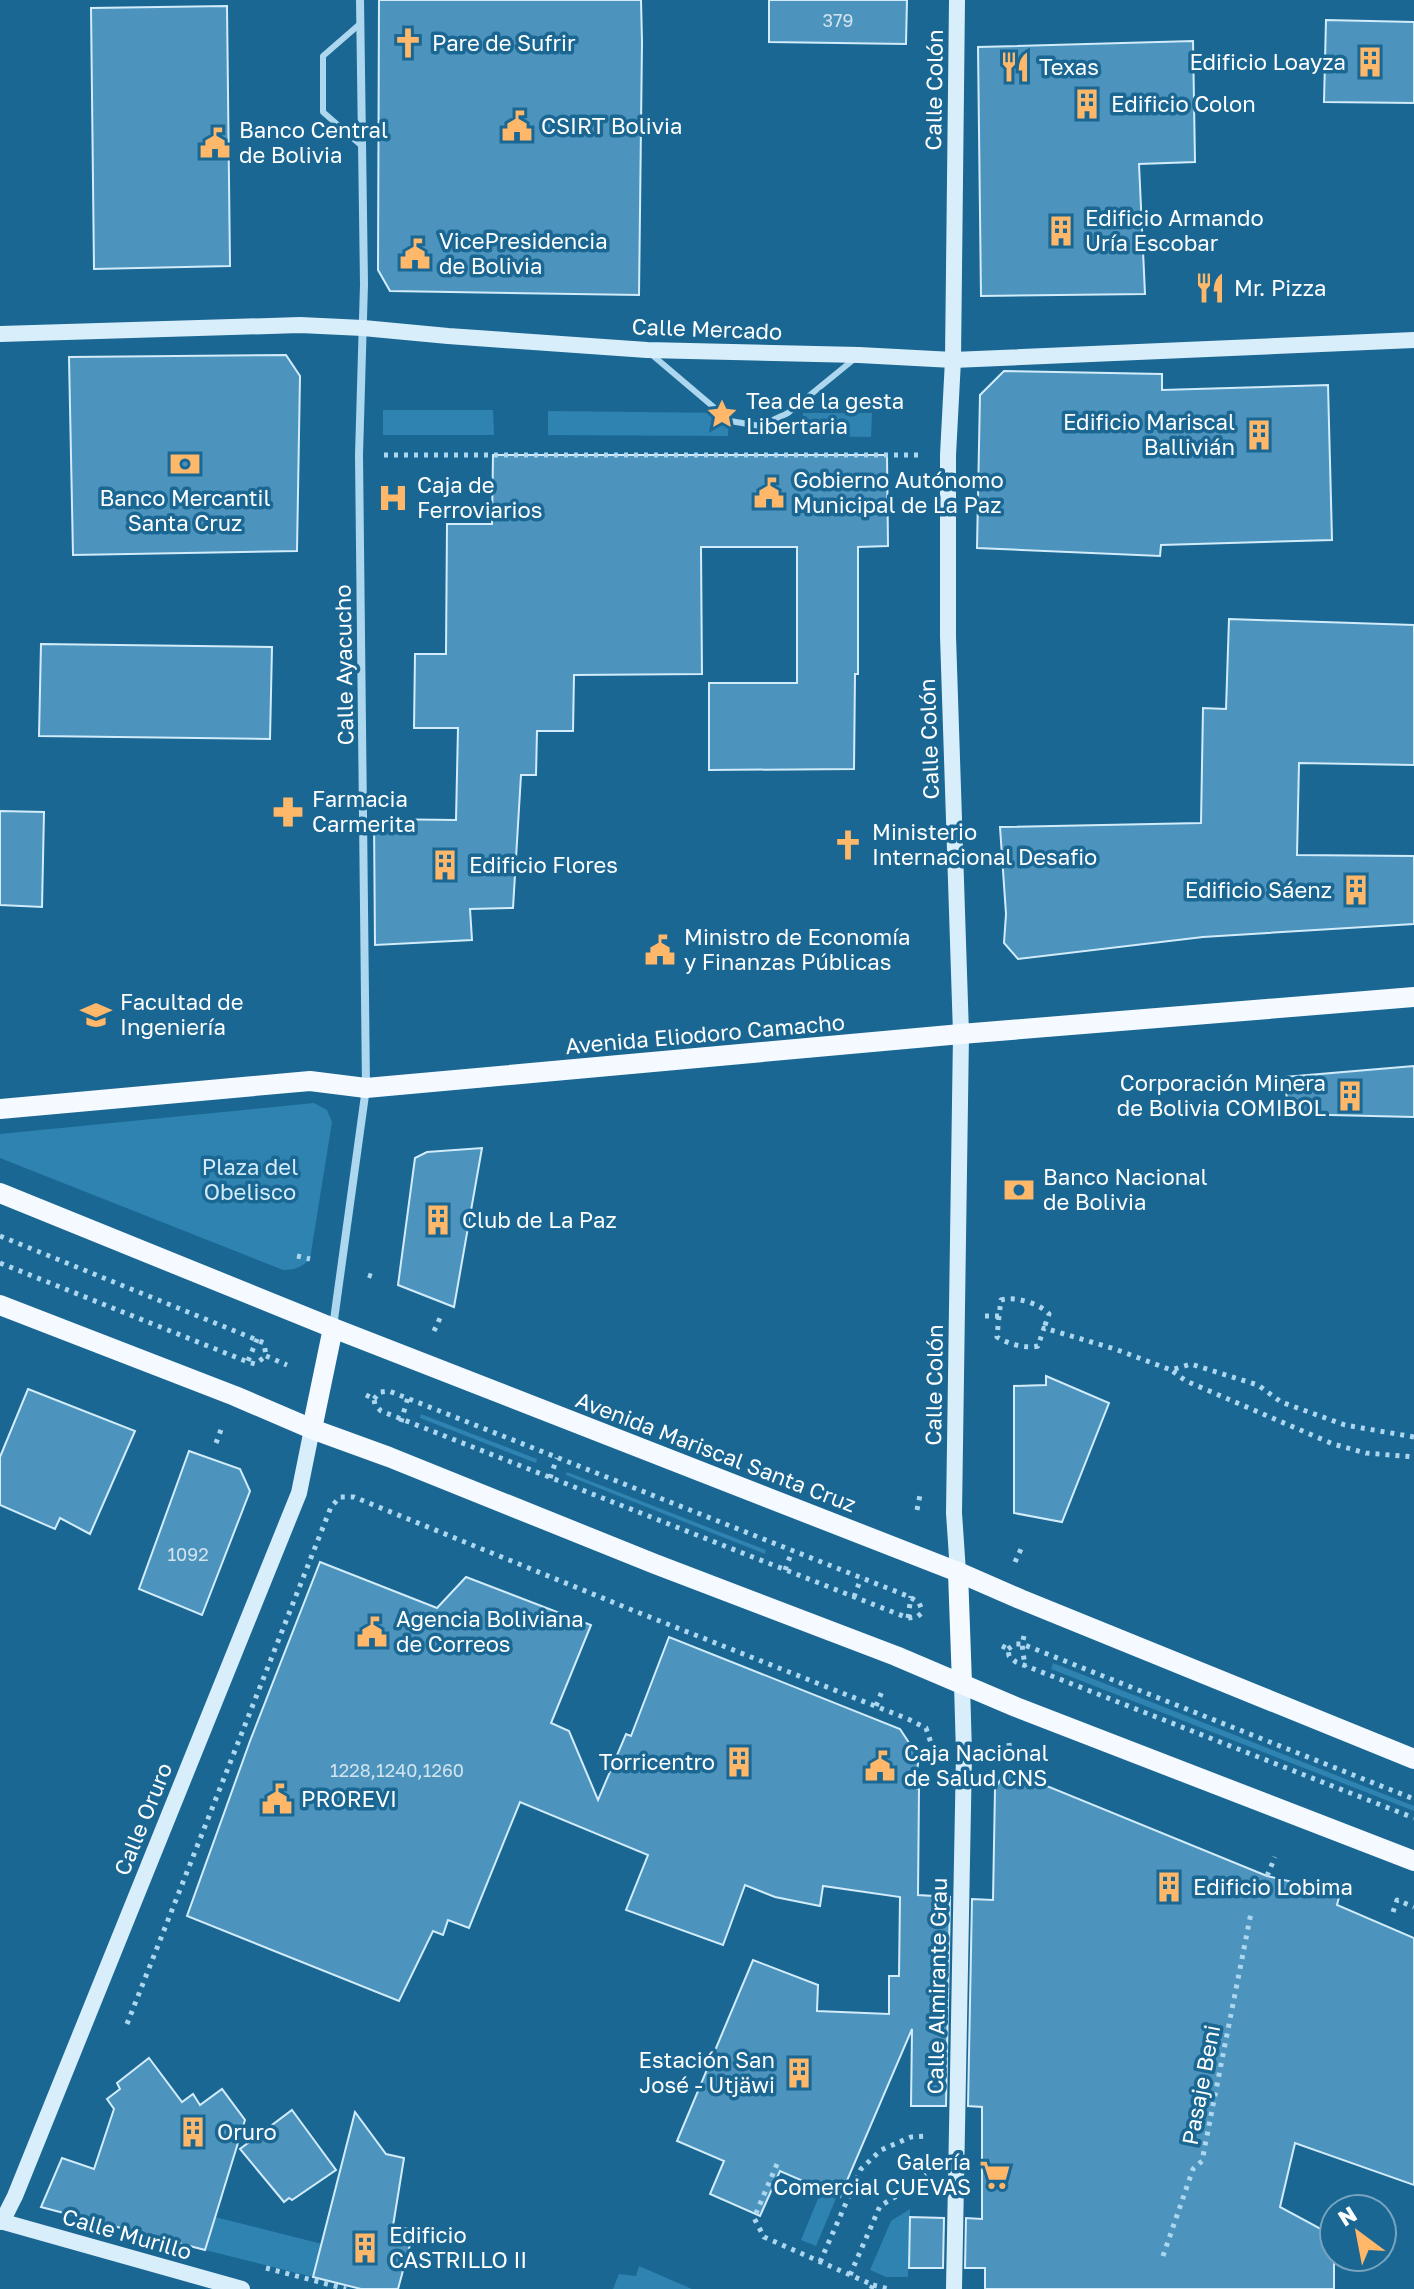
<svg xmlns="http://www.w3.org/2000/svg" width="1414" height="2289" viewBox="0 0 1414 2289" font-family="'Golos Text',sans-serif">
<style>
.green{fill:#2e83b1}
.building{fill:#4c94bd;stroke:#d2ecfb;stroke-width:2}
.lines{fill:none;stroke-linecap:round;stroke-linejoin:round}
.path{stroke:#acd7ef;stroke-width:5;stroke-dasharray:4 6;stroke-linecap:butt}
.lane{stroke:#acd7ef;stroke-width:6}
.street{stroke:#acd7ef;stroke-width:8}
.secondary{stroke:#d9eefb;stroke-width:16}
.primary{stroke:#f4faff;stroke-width:20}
.labels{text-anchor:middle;stroke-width:7;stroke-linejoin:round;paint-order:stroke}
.number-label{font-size:18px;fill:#d2e4ee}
.poi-label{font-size:22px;fill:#fff;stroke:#1b6793;text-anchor:start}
.street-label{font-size:22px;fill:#fff;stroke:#1b6793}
.park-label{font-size:22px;fill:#d2ecfb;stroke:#1b6793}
</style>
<rect width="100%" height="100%" fill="#1b6793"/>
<g class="green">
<path d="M383 410H493L494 435H383Z"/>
<path d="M548 411 729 413 728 436 548 435Z"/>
<path d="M803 413H872L871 437 803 436Z"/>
<path d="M314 1103 327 1110 332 1122 310 1259C302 1267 295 1270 283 1270L0 1158V1134Z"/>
<path d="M421 1414 537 1459 536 1463 420 1418Z"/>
<path d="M567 1472 766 1550 765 1554 566 1475Z"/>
<path d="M1053 1663 1414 1806V1811L1051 1669Z"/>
<path d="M822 2189 837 2196 816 2246 801 2240Z"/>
<path d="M910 2209 908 2277H886L870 2270 891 2221Z"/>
<path d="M215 2217 322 2244 313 2277 205 2250Z"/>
<path d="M639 2266 692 2289H613L619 2274 636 2276Z"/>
</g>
<g class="building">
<path d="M379 0H641L642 42 639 295 390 291 378 270Z"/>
<path d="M769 0H907L906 44 769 42Z"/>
<path d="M227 6 230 266 94 269 91 8Z"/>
<path d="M1326 20 1414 22V103L1324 102Z"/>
<path d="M1193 41 1195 162 1139 164 1145 294 981 296 978 47Z"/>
<path d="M286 355 300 376 297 551 73 555 69 357Z"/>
<path d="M1004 371 1162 374V390L1328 385 1332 540 1161 545 1160 556 977 548 980 395Z"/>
<path d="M493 455H887L888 546 858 547V674H855L854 769 709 770V683H797V547H701L702 674 574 675 573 731H537L536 775H521L513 908 470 909 472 940 375 945 374 819 456 820 458 728H414L415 654H446L447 524H492Z"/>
<path d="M1229 619 1414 625V765L1299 763 1297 855 1414 856V924L1203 937 1018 959 1004 943 1006 914 1000 827 1201 823 1203 708 1226 709Z"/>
<path d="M41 644 272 647 270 739 39 736Z"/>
<path d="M0 811 44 812 42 907 0 905Z"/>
<path d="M1414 1066V1117L1288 1114 1285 1077Z"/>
<path d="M482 1148 454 1307 398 1285 415 1158 427 1152Z"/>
<path d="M1046 1376 1109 1403 1062 1522 1014 1513V1386L1046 1385Z"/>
<path d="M28 1389 135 1431 90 1534 60 1518 55 1529 0 1505V1457Z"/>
<path d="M189 1451 240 1469 250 1491 202 1615 139 1589Z"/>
<path d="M320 1562 437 1608 466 1577 591 1625 551 1723 569 1731 598 1800 626 1734 631 1736 669 1637 900 1729 919 1758 914 1788 919 1789 918 1895 950 1897 946 2106H911L912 2029 840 2197 780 2171 760 2216 710 2194 724 2161 677 2141 753 1960 818 1985 817 2011 889 2014V1976H899L900 1897 823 1886 820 1906 775 1897 745 1885 723 1945 626 1910 648 1855 520 1802 469 1928 448 1920 443 1935 433 1931 399 2001 187 1916 250 1741Z"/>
<path d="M1015 1773 1267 1876 1340 1893 1337 1905 1414 1938V2185L1295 2143 1280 2207 1334 2236V2289H985V2268H965L966 2218 982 2219V2107L968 2106 972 1899 993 1900 995 1789 1002 1777Z"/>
<path d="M149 2058 182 2102 193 2094 200 2105 222 2089 245 2120 205 2250 41 2207 62 2158 94 2169 114 2109 107 2099 120 2089 117 2083Z"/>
<path d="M292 2110 336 2170 292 2200 289 2198 284 2202 240 2149Z"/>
<path d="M355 2112 386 2154 404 2158 393 2226 414 2230 398 2289H361L313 2277Z"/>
<path d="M910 2217 944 2218 943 2268H909Z"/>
</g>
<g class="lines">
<g class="path">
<path d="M384 455H918"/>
<path d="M0 1236 257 1340 264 1343 266 1356"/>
<path d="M297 1256 310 1259"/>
<path d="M0 1263 248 1362 255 1364 266 1356"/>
<path d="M368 1275 377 1278"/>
<path d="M985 1316H999L1001 1300C1015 1296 1039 1303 1049 1314L1044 1328"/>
<path d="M999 1316 997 1337C1008 1344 1026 1349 1038 1346L1044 1328 1115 1349 1171 1370"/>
<path d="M434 1331 441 1316"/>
<path d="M266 1356 287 1365"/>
<path d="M248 1361 258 1337"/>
<path d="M366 1395 374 1399 375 1405 381 1411 908 1618 917 1617 923 1612"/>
<path d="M374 1399 380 1392 389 1391 910 1597 919 1603 923 1612"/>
<path d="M401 1422 408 1397"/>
<path d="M1414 1437 1345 1425 1281 1402 1258 1385 1191 1364 1171 1370 1186 1381 1333 1444 1366 1453 1414 1457"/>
<path d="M216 1443 222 1427"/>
<path d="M550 1478 557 1458"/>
<path d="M917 1510 920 1495 924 1497"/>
<path d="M1015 1562 1022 1547"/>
<path d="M785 1570 792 1551"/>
<path d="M854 1597 861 1578"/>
<path d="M908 1618 911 1596"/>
<path d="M1024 1636 1022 1644 1025 1667"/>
<path d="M1002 1646 1008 1649 1009 1656 1016 1662 1414 1818"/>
<path d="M1008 1649 1015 1644H1022L1414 1799"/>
<path d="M876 1706 883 1689"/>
<path d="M1009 1743 1010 1756"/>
<path d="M1267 1876 1275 1857"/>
<path d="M1393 1912 1397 1900 1414 1907"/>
<path d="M127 2024 331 1507 340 1497H354L637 1612 908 1719 926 1728 931 1743"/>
<path d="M777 2164 754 2218 764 2237 873 2285 871 2289"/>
<path d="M1163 2256 1193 2169 1202 2161 1251 1913"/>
<path d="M820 2262 861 2169 881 2150 911 2137 928 2136"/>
<path d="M266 2268 346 2289"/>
<path d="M850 2275 880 2206 910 2188 926 2174"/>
<path d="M873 2285 889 2289"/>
</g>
<g class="lane">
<path d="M361 23 323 56V112L363 147"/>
<path d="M651 354 730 421 760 426 788 413 853 360"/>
</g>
<path class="street" d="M333 1327 366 1088 359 455 364 284 360 0"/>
<g class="secondary">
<path d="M957 0 953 360 948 455V636L961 1034 954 1513 958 1572"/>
<path d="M0 334 300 325 363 328 448 336 647 350 859 355 953 360 1414 340"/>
<path d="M0 2221 242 2289"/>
<path d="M2 2222 15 2196 299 1493 312 1429"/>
<path d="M954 2289 964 1754 962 1684"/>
</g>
<g class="primary">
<path d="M0 1109 310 1081 366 1088 961 1034 1414 997"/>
<path d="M0 1193 333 1328 958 1572 1020 1599 1414 1759"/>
<path d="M0 1305 235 1396 312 1429 389 1457 655 1564 896 1656 1016 1707 1414 1861"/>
<path d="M312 1429 333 1328"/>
<path d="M958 1572 962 1684"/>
</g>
</g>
<defs>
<g id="church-bare" transform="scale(2.4)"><path d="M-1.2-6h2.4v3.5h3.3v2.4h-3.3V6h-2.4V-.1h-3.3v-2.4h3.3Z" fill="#ffb76a" stroke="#1b6793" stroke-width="2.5" paint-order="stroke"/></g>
<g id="building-bare" transform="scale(2.4)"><path d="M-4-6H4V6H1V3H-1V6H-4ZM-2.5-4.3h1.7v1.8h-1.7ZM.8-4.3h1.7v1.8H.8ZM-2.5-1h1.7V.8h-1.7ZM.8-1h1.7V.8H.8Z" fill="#ffb76a" stroke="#1b6793" stroke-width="2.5" paint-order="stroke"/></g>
<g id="restaurant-bare" transform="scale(2.4)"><path d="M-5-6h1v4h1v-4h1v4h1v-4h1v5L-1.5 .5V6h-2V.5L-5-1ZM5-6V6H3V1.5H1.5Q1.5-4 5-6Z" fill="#ffb76a" stroke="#1b6793" stroke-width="2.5" paint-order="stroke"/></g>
<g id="civic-bare" transform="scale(2.4)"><path d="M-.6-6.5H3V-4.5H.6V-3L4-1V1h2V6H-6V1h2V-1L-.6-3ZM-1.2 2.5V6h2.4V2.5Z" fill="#ffb76a" stroke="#1b6793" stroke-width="2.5" paint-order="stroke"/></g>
<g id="sight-bare" transform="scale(2.4)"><path d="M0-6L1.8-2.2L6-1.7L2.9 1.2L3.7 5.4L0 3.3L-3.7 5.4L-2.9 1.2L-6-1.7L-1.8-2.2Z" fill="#ffb76a" stroke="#1b6793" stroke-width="2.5" paint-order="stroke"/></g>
<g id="bank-bare" transform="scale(2.4)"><path d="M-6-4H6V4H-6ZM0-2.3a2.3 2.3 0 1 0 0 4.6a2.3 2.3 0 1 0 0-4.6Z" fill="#ffb76a" stroke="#1b6793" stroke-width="2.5" paint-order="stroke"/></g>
<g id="hospital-bare" transform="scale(2.4)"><path d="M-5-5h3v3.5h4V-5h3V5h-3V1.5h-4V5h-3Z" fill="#ffb76a" stroke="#1b6793" stroke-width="2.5" paint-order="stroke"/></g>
<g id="pharmacy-bare" transform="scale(2.4)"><path d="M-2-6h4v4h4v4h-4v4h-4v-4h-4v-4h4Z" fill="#ffb76a" stroke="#1b6793" stroke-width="2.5" paint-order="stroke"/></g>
<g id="university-bare" transform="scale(2.4)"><path d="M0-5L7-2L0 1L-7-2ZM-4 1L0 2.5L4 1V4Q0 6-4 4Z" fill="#ffb76a" stroke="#1b6793" stroke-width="2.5" paint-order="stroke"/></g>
<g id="supermarket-bare" transform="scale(2.4)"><path d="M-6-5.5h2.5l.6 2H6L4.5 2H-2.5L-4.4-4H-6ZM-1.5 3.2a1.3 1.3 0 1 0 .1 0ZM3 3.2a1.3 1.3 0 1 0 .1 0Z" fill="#ffb76a" stroke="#1b6793" stroke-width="2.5" paint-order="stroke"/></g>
</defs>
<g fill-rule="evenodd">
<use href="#church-bare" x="408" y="43"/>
<use href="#building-bare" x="1370" y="62"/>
<use href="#restaurant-bare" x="1015" y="67"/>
<use href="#building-bare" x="1087" y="104"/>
<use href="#civic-bare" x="517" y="126"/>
<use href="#civic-bare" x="215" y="143"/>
<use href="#building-bare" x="1061" y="231"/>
<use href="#civic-bare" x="415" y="254"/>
<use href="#restaurant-bare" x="1210" y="288"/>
<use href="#sight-bare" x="722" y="414"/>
<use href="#building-bare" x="1259" y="435"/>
<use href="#bank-bare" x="185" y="464"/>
<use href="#civic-bare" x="769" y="493"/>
<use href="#hospital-bare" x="393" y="498"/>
<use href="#pharmacy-bare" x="288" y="812"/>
<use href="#church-bare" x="848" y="845"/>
<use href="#building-bare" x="445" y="865"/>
<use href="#building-bare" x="1356" y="890"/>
<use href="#civic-bare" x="660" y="950"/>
<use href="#university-bare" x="96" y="1015"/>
<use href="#building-bare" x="1350" y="1096"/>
<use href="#bank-bare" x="1019" y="1190"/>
<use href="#building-bare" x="438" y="1220"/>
<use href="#civic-bare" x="372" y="1632"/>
<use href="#building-bare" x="739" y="1762"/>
<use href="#civic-bare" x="880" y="1766"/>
<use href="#civic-bare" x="277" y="1799"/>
<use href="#building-bare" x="1169" y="1887"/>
<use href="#building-bare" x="799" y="2073"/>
<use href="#building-bare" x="193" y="2132"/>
<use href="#supermarket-bare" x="995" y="2175"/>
<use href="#building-bare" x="365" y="2248"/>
</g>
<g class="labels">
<g class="number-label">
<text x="838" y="27">379</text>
<text x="188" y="1561">1092</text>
<text x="397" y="1777">1228,1240,1260</text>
</g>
<g class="poi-label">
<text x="432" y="51">Pare de Sufrir</text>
<text x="1346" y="70" text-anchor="end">Edificio Loayza</text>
<text x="1039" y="75">Texas</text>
<text x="1111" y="112">Edificio Colon</text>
<text x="541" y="134">CSIRT Bolivia</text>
<text x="239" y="138">Banco Central<tspan x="239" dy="25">de Bolivia</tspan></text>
<text x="1085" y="226">Edificio Armando<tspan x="1085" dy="25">Uría Escobar</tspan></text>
<text x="439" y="249">VicePresidencia<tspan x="439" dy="25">de Bolivia</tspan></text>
<text x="1234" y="296">Mr. Pizza</text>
<text x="746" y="409">Tea de la gesta<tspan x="746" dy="25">Libertaria</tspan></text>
<text x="1235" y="430" text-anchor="end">Edificio Mariscal<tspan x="1235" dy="25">Ballivián</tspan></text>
<text x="793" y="488">Gobierno Autónomo<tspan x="793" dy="25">Municipal de La Paz</tspan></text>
<text x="417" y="493">Caja de<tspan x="417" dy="25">Ferroviarios</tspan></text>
<text x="185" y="506" text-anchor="middle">Banco Mercantil<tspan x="185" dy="25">Santa Cruz</tspan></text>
<text x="312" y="807">Farmacia<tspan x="312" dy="25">Carmerita</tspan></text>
<text x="872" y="840">Ministerio<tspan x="872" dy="25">Internacional Desafio</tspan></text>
<text x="469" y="873">Edificio Flores</text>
<text x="1332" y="898" text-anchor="end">Edificio Sáenz</text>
<text x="684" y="945">Ministro de Economía<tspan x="684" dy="25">y Finanzas Públicas</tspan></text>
<text x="120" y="1010">Facultad de<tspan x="120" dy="25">Ingeniería</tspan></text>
<text x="1326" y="1091" text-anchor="end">Corporación Minera<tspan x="1326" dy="25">de Bolivia COMIBOL</tspan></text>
<text x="1043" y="1185">Banco Nacional<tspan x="1043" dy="25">de Bolivia</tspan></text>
<text x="462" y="1228">Club de La Paz</text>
<text x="396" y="1627">Agencia Boliviana<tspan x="396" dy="25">de Correos</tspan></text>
<text x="904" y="1761">Caja Nacional<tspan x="904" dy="25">de Salud CNS</tspan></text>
<text x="715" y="1770" text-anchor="end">Torricentro</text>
<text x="301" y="1807">PROREVI</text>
<text x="1193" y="1895">Edificio Lobima</text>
<text x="775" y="2068" text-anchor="end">Estación San<tspan x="775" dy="25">José - Utjäwi</tspan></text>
<text x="217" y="2140">Oruro</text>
<text x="971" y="2170" text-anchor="end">Galería<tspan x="971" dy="25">Comercial CUEVAS</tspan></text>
<text x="389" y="2243">Edificio<tspan x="389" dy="25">CASTRILLO II</tspan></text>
</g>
<g class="street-label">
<text transform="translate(934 90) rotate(-89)" y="8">Calle Colón</text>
<text transform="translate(707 329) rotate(2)" y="8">Calle Mercado</text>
<text transform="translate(344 665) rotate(-91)" y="8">Calle Ayacucho</text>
<text transform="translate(929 739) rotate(-92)" y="8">Calle Colón</text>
<text transform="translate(705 1034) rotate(-5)" y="8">Avenida Eliodoro Camacho</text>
<text transform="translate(934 1385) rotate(-89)" y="8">Calle Colón</text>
<text transform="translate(716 1452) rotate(21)" y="8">Avenida Mariscal Santa Cruz</text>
<text transform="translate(143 1819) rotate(-68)" y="8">Calle Oruro</text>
<text transform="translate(937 1986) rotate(-89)" y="8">Calle Almirante Grau</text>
<text transform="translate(1201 2085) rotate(-79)" y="8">Pasaje Beni</text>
<text transform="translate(127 2234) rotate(16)" y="8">Calle Murillo</text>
</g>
<g class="park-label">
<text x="250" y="1175">Plaza del<tspan x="250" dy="25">Obelisco</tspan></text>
</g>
</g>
<g transform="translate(1358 2233) rotate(328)"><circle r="38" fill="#1b6793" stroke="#76a4be" stroke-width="2"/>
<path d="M0-6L14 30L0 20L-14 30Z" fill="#ffb76a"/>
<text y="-12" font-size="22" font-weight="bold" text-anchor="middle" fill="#ffffff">N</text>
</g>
</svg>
